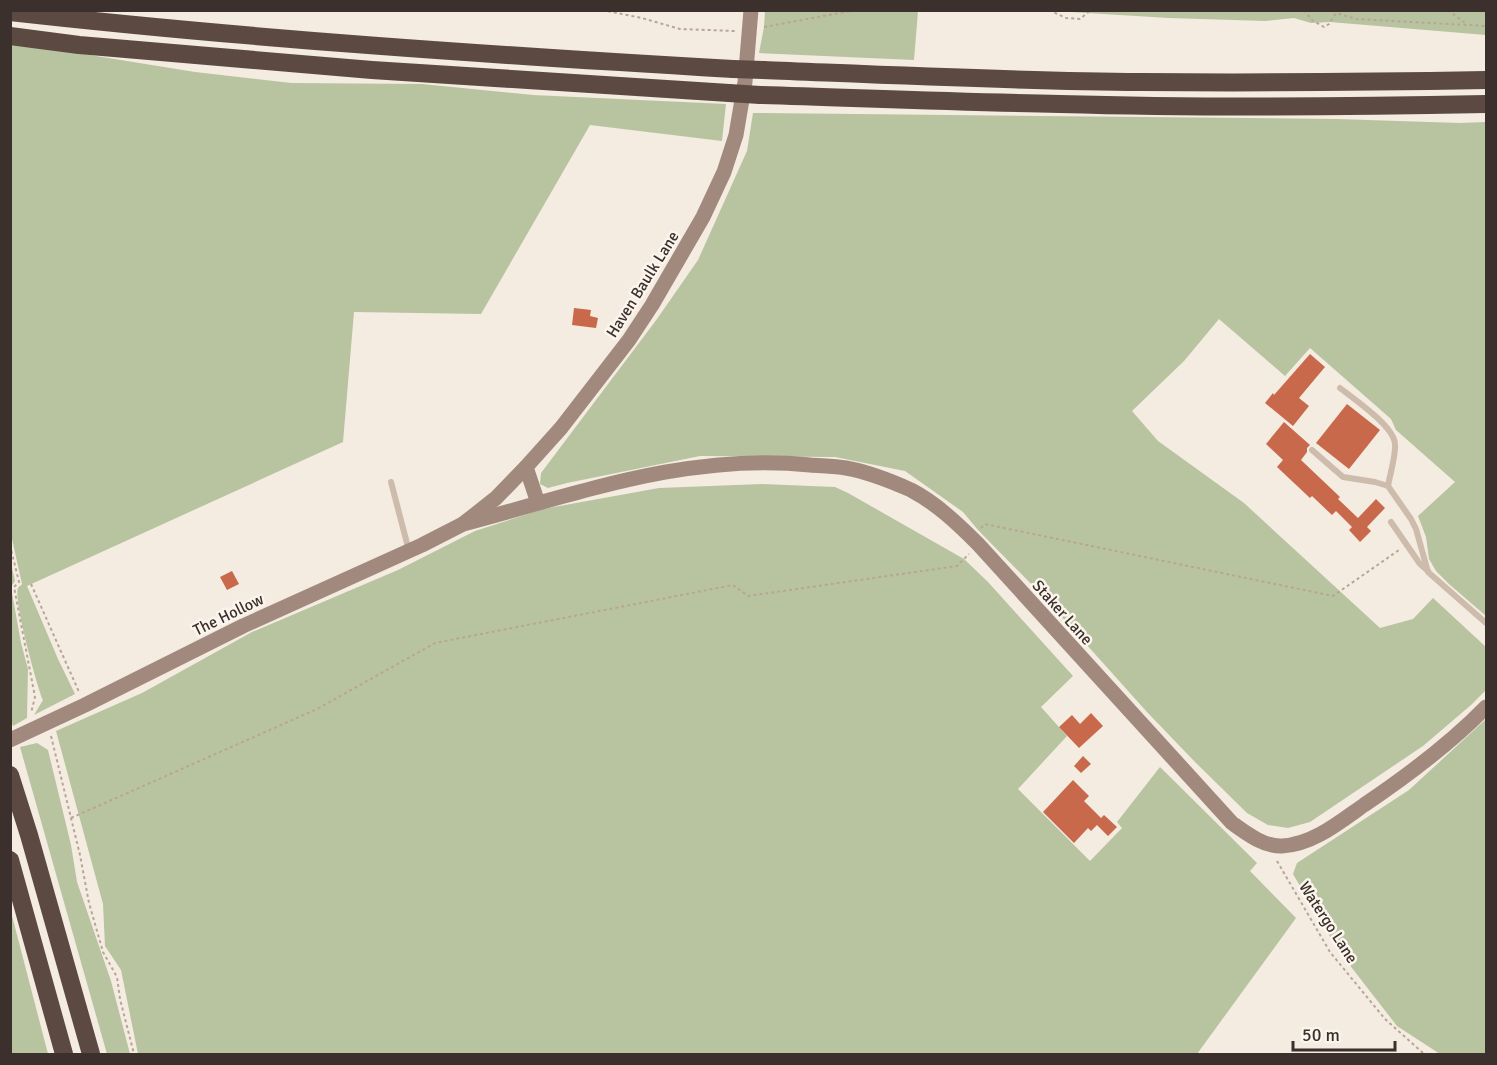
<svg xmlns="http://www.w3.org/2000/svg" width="1497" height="1065" viewBox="0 0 1497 1065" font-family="Signika,sans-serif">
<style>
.green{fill:#b8c4a0}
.building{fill:#c8694b}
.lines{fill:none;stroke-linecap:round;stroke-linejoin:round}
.path{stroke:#b9a596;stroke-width:2;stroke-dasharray:3 3;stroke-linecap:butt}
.lane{stroke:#cdbbac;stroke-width:6}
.secondary{stroke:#a18a7d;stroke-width:15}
.highway{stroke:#5c4a42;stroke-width:18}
.highway-bridge{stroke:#5c4a42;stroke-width:18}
.labels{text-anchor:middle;stroke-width:5;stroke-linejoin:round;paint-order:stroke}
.street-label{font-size:16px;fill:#3b302b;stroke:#fbf5ee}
</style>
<rect width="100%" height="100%" fill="#f4ebe1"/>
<g class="green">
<path d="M765 11H918L914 60 759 53 764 27Z"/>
<path d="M1054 11H1486V35L1330 22 1311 23 1294 18 1266 21 1169 18Z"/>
<path d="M10 44 28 45 195 72 291 83 422 84 533 95 726 104 722 141 590 125 481 314 354 312 343 442 27 586 58 659 75 694 34 715 43 700C37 686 13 599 18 588 19 586 21 586 22 584L10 530Z"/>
<path d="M753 113 1337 119 1460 123 1486 122V616L1449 584 1436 571 1429 559 1426 537 1418 516 1455 482 1396 430 1391 419 1310 348 1285 376 1219 319 1184 361 1132 411 1158 441 1244 503 1380 628 1413 619 1433 598 1486 647V690L1471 705 1423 746 1310 822 1288 828 1268 825 1247 813 1195 762 1147 712 1042 595 978 530 963 512 905 471 835 457 700 456 567 483 548 488 540 484 541 473 657 319 698 260 747 151Z"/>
<path d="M762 484 835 487 848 493 964 559 988 582 1073 676 1041 707 1067 736 1018 789 1090 861 1122 828 1117 822 1160 767 1257 863 1250 871 1296 918 1197 1054H138L121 970 105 946 103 904 56 731 142 693 252 632 398 570 475 531 543 509 659 488Z"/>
<path d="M10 559 15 581 11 587 21 643 28 669 27 718 13 726 10 718Z"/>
<path d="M1486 719V1054H1440L1397 1026 1338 950 1293 874 1297 863 1409 790Z"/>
<path d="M37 743 48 750 71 845 77 882 111 981 130 1054H107L20 747Z"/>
<path d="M10 908 48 1054H12L11 1049Z"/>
</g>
<g class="building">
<path d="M574 308 591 310 590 316 598 318 596 328 572 325Z"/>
<path d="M1310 354 1325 367 1299 398 1309 406 1293 426 1265 403 1273 393 1274 395Z"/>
<path d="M1347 404 1380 430 1349 469 1316 443Z"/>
<path d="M1284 422 1310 445 1307 448V452L1301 460 1340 497 1338 499 1358 518 1376 499 1385 508 1367 527 1371 531 1360 542 1349 530 1352 527 1336 511 1332 515 1312 496 1310 498 1277 467 1283 460 1266 444Z"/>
<path d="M232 571 239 584 227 590 220 577Z"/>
<path d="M1091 713 1103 726 1079 748 1059 727 1072 715 1080 724Z"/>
<path d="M1083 756 1091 764 1081 773 1074 766Z"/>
<path d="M1073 780 1089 796 1084 801 1101 818 1104 815 1117 827 1108 836 1097 825 1091 831 1088 828 1074 843 1043 812Z"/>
</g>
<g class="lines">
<g class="path">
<path d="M602 10 642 18 680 29 735 31"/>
<path d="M1049 10 1066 18 1080 19 1091 10"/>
<path d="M1304 10 1312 20 1324 27 1329 24 1336 13 1356 19 1486 26"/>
<path d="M1448 10 1465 23"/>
<path d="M764 27 856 10"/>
<path d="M981 528 985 524 1333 596 1399 550"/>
<path d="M10 545 19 582 14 587 35 697 31 713"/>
<path d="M31 584 79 692"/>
<path d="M51 736 80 855 89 903 103 952 117 977 120 999 134 1054"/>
<path d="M71 818 317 709 435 643 733 585 748 596 957 566 969 554"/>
<path d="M1277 861 1330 952 1385 1019 1424 1054"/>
</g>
<g class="lane">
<path d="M1340 388C1354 399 1394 426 1395 444 1396 455 1390 474 1388 486"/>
<path d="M1312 450 1343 477 1375 482 1388 486 1411 519 1416 529 1428 572 1486 623"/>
<path d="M391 482 409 551"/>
<path d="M1391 522 1420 564 1428 571"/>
</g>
<g class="secondary">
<path d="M526 467 538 503"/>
<path d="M463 524C577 494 690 452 810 465 822 466 834 466 846 468 868 472 891 481 911 490 936 503 958 524 978 544L1232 823C1246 833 1264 847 1282 846 1312 845 1340 822 1364 805 1407 776 1450 744 1486 707"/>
<path d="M10 740 85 705 243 626 422 545 463 524 496 498 526 467 561 428 629 340 652 305 703 217 724 172 736 135 745 82 751 10"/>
</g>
<g class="highway">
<path d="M10 12C251 39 492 55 733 69"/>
<path d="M10 36 79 45 372 70 729 93"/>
<path d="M763 70C889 75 1015 81 1141 82 1256 83 1371 82 1486 80"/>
<path d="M760 95C860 98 960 102 1060 104 1202 108 1344 107 1486 104"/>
<path d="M10 775 29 835 91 1054"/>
<path d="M10 860 64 1054"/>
</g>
<g class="highway-bridge">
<path d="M733 69 763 70"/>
<path d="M729 93 760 95"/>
</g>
</g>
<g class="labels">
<g class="street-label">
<text transform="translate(642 284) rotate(-58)" y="6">Haven Baulk Lane</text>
<text transform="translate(1063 612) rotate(48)" y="6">Staker Lane</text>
<text transform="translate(228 614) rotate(-26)" y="6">The Hollow</text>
<text transform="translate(1329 922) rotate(57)" y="6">Watergo Lane</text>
</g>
</g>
<rect width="1497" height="1065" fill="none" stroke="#3b302b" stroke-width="24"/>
<path d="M1293 1041v9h102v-9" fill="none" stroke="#3b302b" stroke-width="3"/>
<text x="1302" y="1041" font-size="18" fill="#3b302b" stroke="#fbf5ee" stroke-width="4.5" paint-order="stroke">50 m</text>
</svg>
